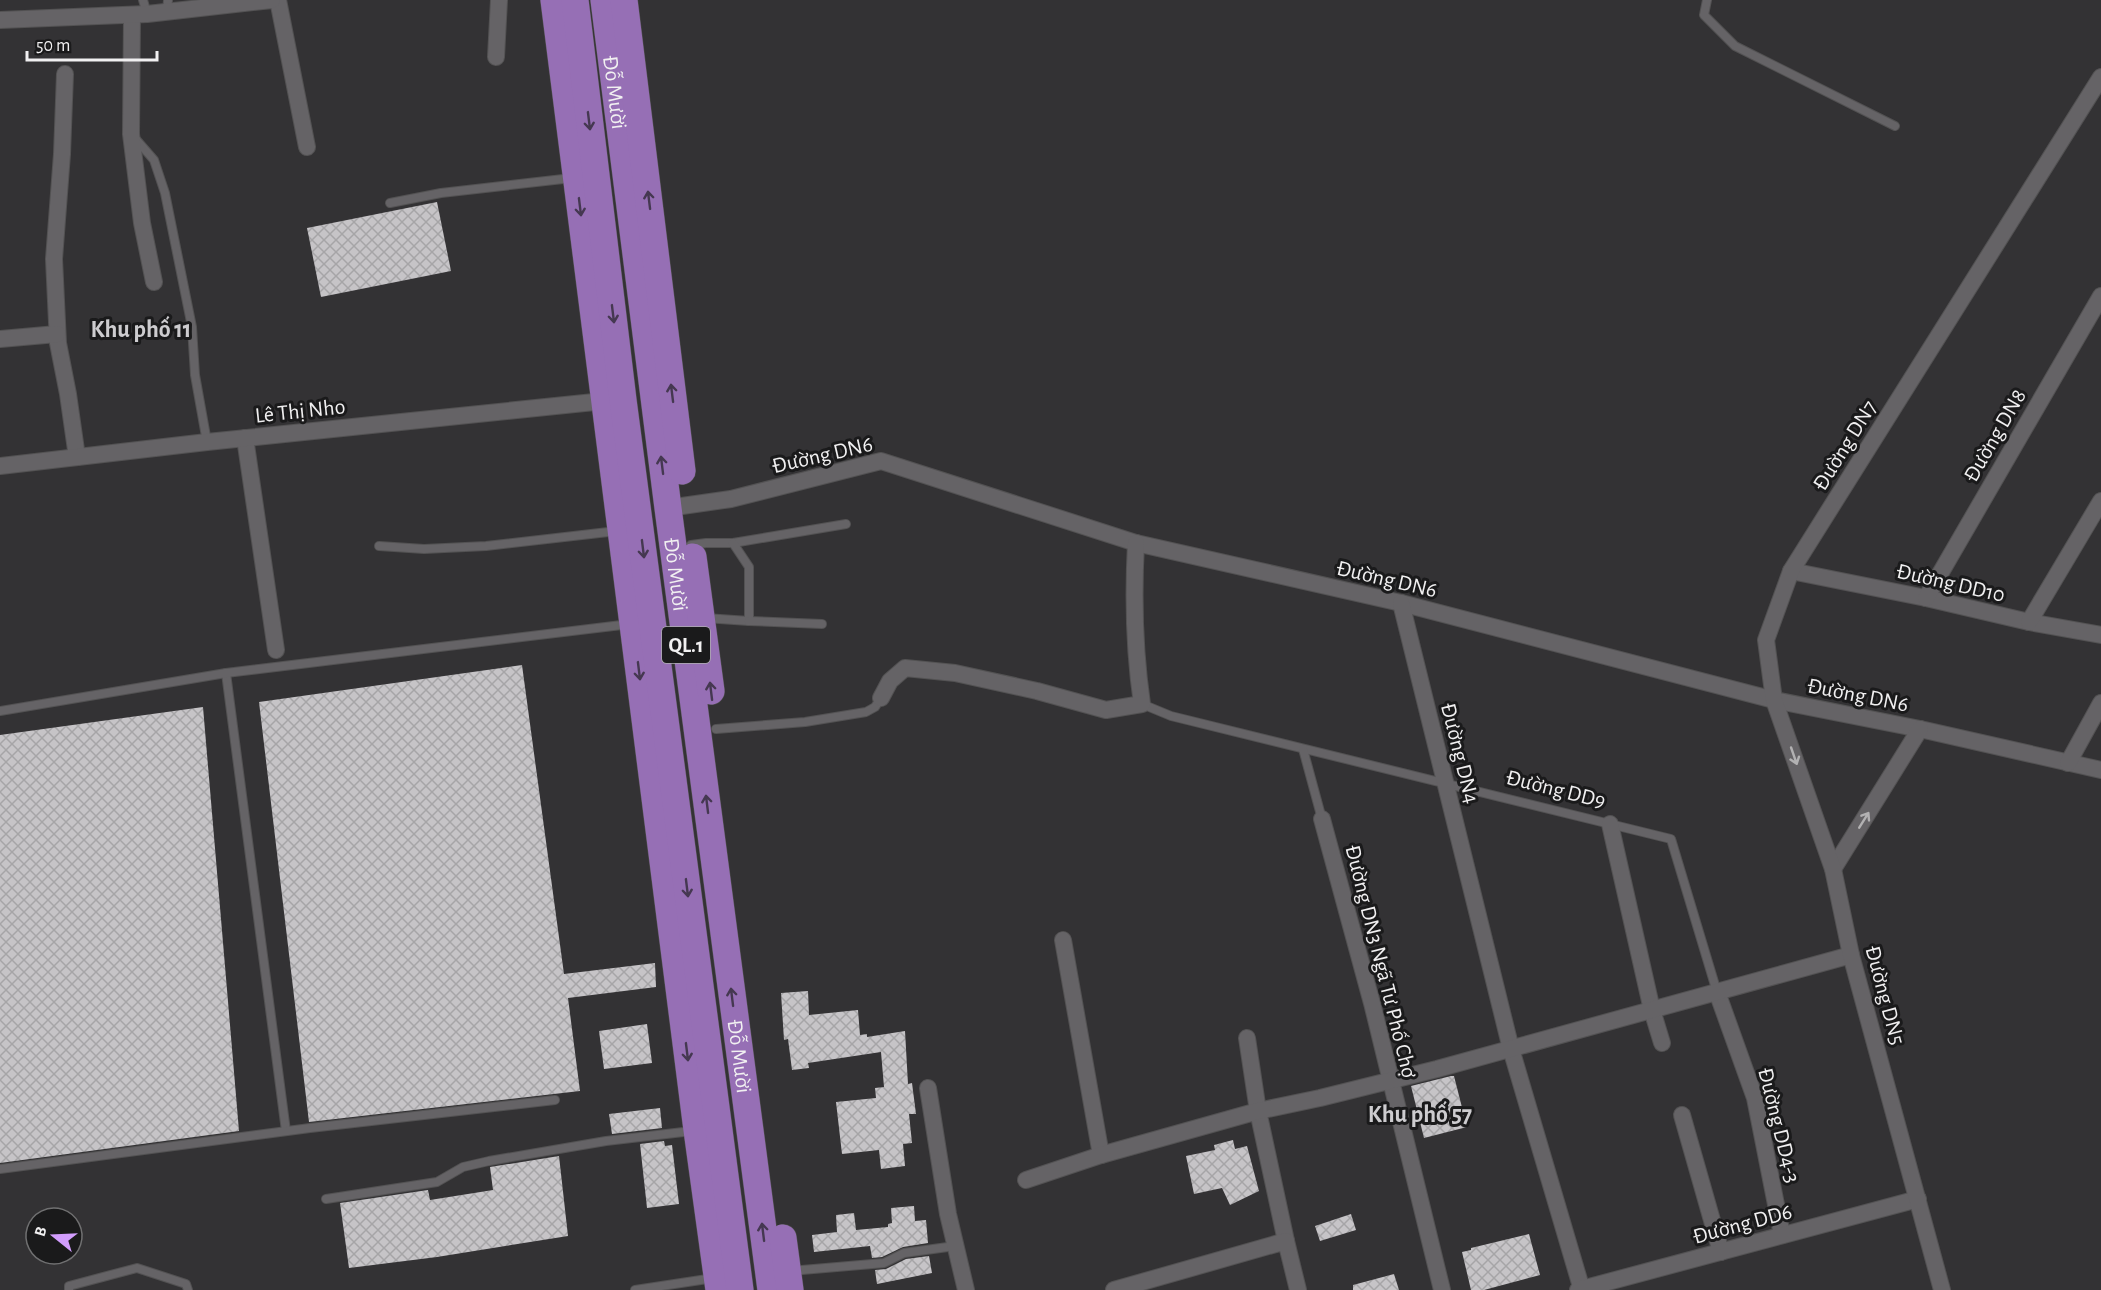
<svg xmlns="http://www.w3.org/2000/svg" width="2101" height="1290" viewBox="0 0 2101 1290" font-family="'Alegreya Sans',sans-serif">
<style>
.building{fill:url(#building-cross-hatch)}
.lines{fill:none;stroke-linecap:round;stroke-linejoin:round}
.service-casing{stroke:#535253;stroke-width:10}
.minor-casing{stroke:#535253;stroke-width:18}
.trunk-casing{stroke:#535253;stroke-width:28}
.service{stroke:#656366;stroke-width:8}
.minor{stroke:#656366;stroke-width:16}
.trunk{stroke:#966fb5;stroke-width:27}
.oneway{stroke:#453851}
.oneway2{stroke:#b2b1b2}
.labels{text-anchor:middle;stroke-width:6;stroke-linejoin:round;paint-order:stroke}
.shield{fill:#1a1a1b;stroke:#b0b0b1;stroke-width:1.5}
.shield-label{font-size:21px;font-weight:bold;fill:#f1f0f1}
.street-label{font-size:22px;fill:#f1f0f1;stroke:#1a1a1b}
.neighbourhood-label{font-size:24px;font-weight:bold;fill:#cdcccf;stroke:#1a1a1b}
</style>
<defs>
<pattern id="building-cross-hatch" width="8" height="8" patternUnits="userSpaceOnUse" patternTransform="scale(1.5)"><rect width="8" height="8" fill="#c6c4c7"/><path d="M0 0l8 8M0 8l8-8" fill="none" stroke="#a6a5a7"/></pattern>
</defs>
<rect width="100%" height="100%" fill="#333234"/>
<g class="building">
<path d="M437 202 451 271 321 297 307 228Z"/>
<path d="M522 665 564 974 655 963 656 987 568 998 580 1091 309 1122 259 702Z"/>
<path d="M203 707 239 1131 0 1163V735Z"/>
<path d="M808 991 809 1015 858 1010 860 1035 867 1034V1037L905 1031 908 1084 912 1083 916 1114H909L912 1143 903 1144 905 1166 881 1169 879 1150 842 1154 836 1102 876 1098 875 1088 884 1087 881 1052 808 1063 809 1068 792 1070 788 1039 784 1040 781 993Z"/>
<path d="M647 1024 652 1063 604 1069 599 1031Z"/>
<path d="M1451 1076H1454L1467 1127 1424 1138 1411 1086Z"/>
<path d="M660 1108 662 1128 612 1134 609 1114Z"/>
<path d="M1233 1140 1235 1149 1247 1146 1259 1191 1230 1205 1222 1188 1194 1194 1186 1156 1215 1150 1214 1145Z"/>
<path d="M664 1141 665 1146 672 1145 679 1204 647 1208 640 1144Z"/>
<path d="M559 1156 568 1236 437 1257 349 1268 340 1203 428 1190 430 1200 493 1190 490 1167Z"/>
<path d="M914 1206 915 1221 926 1220 928 1243 903 1247 882 1257 872 1258 870 1246 814 1252 812 1235 837 1232 836 1215 854 1213 856 1230 888 1227V1224L892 1223 891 1208Z"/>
<path d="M1351 1214 1356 1230 1320 1241 1315 1226Z"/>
<path d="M1529 1234 1540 1275 1484 1290H1471L1462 1252 1471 1250V1248Z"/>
<path d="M929 1256 932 1273 877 1284 875 1270 886 1269 906 1259Z"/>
<path d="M1394 1274 1399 1290H1353V1285Z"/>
</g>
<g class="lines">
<g class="service-casing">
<g id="service">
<path d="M143 0 147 14"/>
<path d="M1707 0 1704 15 1735 46 1895 126"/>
<path d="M167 12 168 0"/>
<path d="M134 137 154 160 165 193 192 327 195 375 207 442"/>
<path d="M390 203 441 193 572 178"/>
<path d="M691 545 706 543H733L846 524"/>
<path d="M379 546 424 549 486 546 617 531"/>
<path d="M705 618 749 621V567L733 543"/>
<path d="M749 621 822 624"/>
<path d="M226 673 286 1131"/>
<path d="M1142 704 1171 716 1671 839 1717 992"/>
<path d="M0 711 226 673 630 624"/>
<path d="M716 729 805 722 866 712 875 707 881 698"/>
<path d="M1303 749 1322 819"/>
<path d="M0 1169 310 1128 555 1100"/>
<path d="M326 1199 437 1182 463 1167 489 1161 606 1141 692 1131"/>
<path d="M790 1271 884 1263 904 1253 955 1246"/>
<path d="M69 1290V1286L137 1268 186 1284 188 1290"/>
<path d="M635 1290 714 1278"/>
</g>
</g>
<g class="minor-casing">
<g id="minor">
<path d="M278 0 307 147"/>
<path d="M132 15 131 134 142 223 154 282"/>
<path d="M0 20 147 14 272 0"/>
<path d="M496 57 499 0"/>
<path d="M65 74 62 154 54 259 58 343 68 394 77 457"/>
<path d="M0 339 57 334"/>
<path d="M245 438 276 650"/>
<path d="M0 466 207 442 604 401"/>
<path d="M668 508 731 499 881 461 1136 543 1401 603 1774 700 1920 729 2101 770"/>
<path d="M1791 571 1926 598 2029 622 2101 635"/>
<path d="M1926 598 2101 296"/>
<path d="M1401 603 1511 1049 1582 1290"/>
<path d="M2029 622 2101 501"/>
<path d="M881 698 890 681 905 668 955 673 1037 691 1106 710 1142 704C1134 649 1133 598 1136 543"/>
<path d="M2068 763 2101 703"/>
<path d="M1322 819 1373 1007 1442 1290"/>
<path d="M1610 824 1652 1010 1662 1043"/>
<path d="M1833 869 1920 729"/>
<path d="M1063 940 1101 1155"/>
<path d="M1717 992 1755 1098 1782 1235"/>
<path d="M1247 1038 1258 1111 1286 1241"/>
<path d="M928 1088 948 1214 966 1290"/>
<path d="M1682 1115 1721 1252"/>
<path d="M1026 1180 1101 1155 1258 1111 1320 1098 1437 1069 1851 955"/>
<path d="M1114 1290 1286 1241 1298 1290"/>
<path d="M1578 1290 1918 1199"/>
<path d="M1942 1290 1851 955 1833 869 1774 700 1766 640 1791 571 2101 77"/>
</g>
</g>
<g class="trunk-casing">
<g id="trunk">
<path d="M554 0 697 1130 719 1290"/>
<path d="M575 0 623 400 740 1290"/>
<path id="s1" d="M604 0 668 508 771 1290"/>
<path d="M624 0 682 471"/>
<path d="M693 557 711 691"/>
<path d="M783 1238 790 1290"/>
</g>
</g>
<use href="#service" class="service"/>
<use href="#minor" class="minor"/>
<use href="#trunk" class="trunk"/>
</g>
<defs><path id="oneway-shaft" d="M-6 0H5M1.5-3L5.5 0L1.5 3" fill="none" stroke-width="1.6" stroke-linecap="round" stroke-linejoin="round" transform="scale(1.5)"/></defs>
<g class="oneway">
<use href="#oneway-shaft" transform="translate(589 121) rotate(83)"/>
<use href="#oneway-shaft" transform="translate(649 200) rotate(-97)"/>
<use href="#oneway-shaft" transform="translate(580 207) rotate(83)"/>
<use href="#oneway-shaft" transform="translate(613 314) rotate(83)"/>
<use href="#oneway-shaft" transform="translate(672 393) rotate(-97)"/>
<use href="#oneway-shaft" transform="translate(662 465) rotate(-97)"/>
<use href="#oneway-shaft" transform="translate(643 549) rotate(83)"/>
<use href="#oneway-shaft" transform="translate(639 671) rotate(83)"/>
<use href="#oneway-shaft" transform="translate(711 691) rotate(-97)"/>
<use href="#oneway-shaft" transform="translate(707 804) rotate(-97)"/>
<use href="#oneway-shaft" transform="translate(687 888) rotate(83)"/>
<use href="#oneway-shaft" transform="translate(732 997) rotate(-97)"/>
<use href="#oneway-shaft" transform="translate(687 1052) rotate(83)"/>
<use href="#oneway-shaft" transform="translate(763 1232) rotate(-97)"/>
</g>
<g class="oneway2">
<use href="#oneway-shaft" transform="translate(1794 756) rotate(71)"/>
<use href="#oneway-shaft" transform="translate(1864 820) rotate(-58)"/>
</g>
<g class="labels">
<rect class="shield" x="662" y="627" width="48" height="36" rx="4.5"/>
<g class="shield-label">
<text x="686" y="652">QL.1</text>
</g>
<g class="street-label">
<text dy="8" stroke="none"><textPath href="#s1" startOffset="93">Đỗ Mười</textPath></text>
<text transform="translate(300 410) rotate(-6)" y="8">Lê Thị Nho</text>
<text transform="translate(1994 435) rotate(-60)" y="8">Đường DN8</text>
<text transform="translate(1844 445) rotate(-58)" y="8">Đường DN7</text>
<text transform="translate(822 454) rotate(-13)" y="8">Đường DN6</text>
<text dy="8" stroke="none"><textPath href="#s1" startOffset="579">Đỗ Mười</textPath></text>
<text transform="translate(1387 578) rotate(13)" y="8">Đường DN6</text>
<text transform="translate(1951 582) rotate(13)" y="8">Đường DD10</text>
<text transform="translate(1858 694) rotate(11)" y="8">Đường DN6</text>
<text transform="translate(1461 753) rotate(76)" y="8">Đường DN4</text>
<text transform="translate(1556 788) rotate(14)" y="8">Đường DD9</text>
<text transform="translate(1382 961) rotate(76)" y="8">Đường DN3 Ngã Tư Phố Chợ</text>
<text transform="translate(1886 995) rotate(75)" y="8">Đường DN5</text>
<text dy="8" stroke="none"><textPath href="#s1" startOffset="1065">Đỗ Mười</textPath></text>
<text transform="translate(1780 1125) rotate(76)" y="8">Đường DD4-3</text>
<text transform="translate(1742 1223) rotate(-15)" y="8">Đường DD6</text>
</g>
<g class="neighbourhood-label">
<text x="141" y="337">Khu phố 11</text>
<text x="1420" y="1122">Khu phố 57</text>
</g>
</g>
<g transform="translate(54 1236) rotate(288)"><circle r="28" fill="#1a1a1b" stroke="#707071" stroke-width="1.5"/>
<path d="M0-4.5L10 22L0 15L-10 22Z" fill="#d29dfd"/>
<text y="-9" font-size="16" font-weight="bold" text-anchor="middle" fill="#f1f0f1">B</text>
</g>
<path d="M27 51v9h130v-9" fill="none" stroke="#f1f0f1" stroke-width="3"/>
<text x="36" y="51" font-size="18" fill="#f1f0f1" stroke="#1a1a1b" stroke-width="4.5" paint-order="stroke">50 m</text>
</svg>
